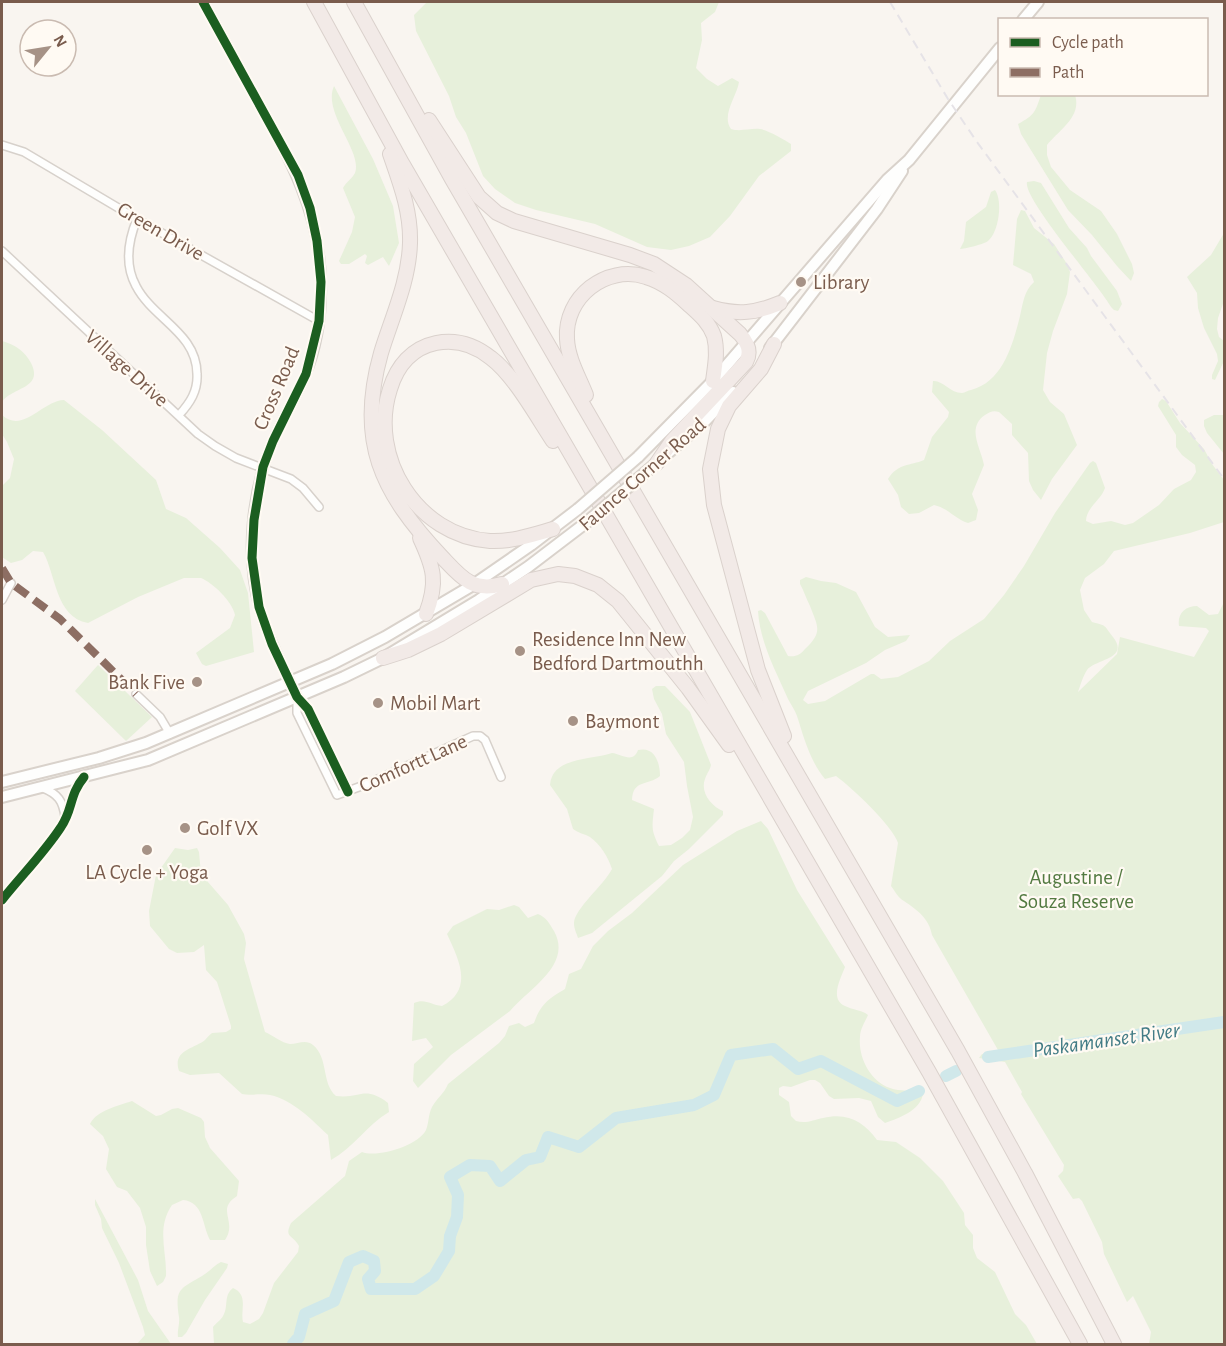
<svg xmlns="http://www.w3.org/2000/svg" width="1226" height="1346" viewBox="0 0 1226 1346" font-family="'Alegreya Sans',sans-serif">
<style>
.green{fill:#e7f0db}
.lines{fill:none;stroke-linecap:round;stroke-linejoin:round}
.river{stroke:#d0e8ea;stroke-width:12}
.minor-casing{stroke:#d7d1cb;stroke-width:10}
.tertiary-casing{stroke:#d7d1cb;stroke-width:12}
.secondary-casing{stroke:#d9d2cb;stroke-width:14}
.motorway-casing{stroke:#dad1cc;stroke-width:16}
.minor{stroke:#fefefd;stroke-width:7}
.tertiary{stroke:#fefefd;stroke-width:9}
.secondary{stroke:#fefefd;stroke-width:10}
.motorway{stroke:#f2eae7;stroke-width:14}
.rail{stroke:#e6e3e7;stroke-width:2;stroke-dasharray:9 6;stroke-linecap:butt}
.secondary-bridge-casing{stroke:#d9d2cb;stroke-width:14;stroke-linecap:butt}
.secondary-bridge{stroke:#fefefd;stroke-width:10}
.quiet{stroke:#8d6e63;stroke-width:8;stroke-dasharray:15 8;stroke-linecap:butt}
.cycleway-casing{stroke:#fffaf3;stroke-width:13}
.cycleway{stroke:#1b5e20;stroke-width:9}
.poi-dot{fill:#a69286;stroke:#fffaf3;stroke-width:2}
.labels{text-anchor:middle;stroke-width:4.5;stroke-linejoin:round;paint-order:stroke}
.street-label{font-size:21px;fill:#7a5c4d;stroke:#fffaf3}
.poi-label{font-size:21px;fill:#7a5c4d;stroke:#fffaf3;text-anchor:start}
.park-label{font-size:21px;fill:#537a41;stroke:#fffaf3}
.water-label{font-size:22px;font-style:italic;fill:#437c86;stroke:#fffaf3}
</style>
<rect width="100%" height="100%" fill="#f9f5f0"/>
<g class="green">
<path d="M427 2H719L715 12 701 23 702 40 696 68 707 79 718 86 732 78 739 82C737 96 721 115 731 129 740 132 750 128 760 129 768 130 785 140 791 144V151L759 176 730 216 710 237 689 246 671 250 647 247 595 224 536 210 515 203 495 189 483 176 466 133 456 117 449 96 416 31 414 15Z"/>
<path d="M334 86 373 159 393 206 399 243 389 266 383 257 368 265 365 263 367 256 365 254 349 264H341L339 261 352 232 355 217 343 188C346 182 352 179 355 173 363 151 322 113 334 86Z"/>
<path d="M1041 95H1075C1082 117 1059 130 1047 145V155L1051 167 1070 190 1101 211 1117 234 1132 264 1134 273 1131 281 1117 266 1092 235 1068 210 1021 134 1018 124C1035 115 1035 112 1041 95Z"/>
<path d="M1034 181 1041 183 1069 228 1087 248 1091 256 1117 291 1122 304 1118 311 1114 310 1111 307C1099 285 1023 199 1027 182Z"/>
<path d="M995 190C1003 201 999 232 988 241 985 244 964 249 960 249L964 241 966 222 986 207 991 192Z"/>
<path d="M1021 210 1025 211 1034 228 1054 244 1067 264 1070 272 1067 294 1053 331 1047 353 1043 390 1050 402 1064 414 1077 445 1052 479 1041 500 1033 490 1029 481 1028 453 1012 435V424L999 412C993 410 990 412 985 415 966 428 981 448 984 465L972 494 978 510 976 520 968 523C955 519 948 508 934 505L919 513 909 514 901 507 898 495 888 479C898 463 910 466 924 460L932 437 948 417 949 412 932 392 933 381C943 380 950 393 962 393 965 393 968 390 971 390 1003 382 1013 344 1020 316 1023 303 1024 291 1034 282L1031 274 1013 265 1017 219Z"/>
<path d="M1224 233V301L1218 318 1217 329 1219 337 1224 341V361L1215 380 1212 379V375L1218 361 1217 354 1204 328 1198 308 1197 293 1187 277 1211 255Z"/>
<path d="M2 341C15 345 24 350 31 363 44 389 12 387 2 402Z"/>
<path d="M1162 399 1166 401 1180 423 1204 449 1212 464 1224 480V522L1190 533 1114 551 1104 564 1085 578 1080 590 1084 610 1092 622C1107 626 1103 624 1113 637 1130 659 1096 659 1087 670 1083 676 1080 686 1078 692L1117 654 1120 637 1194 657 1209 631 1206 628 1179 626C1177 614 1185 606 1197 606L1209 615 1218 614 1224 602V1344H1149L1151 1332 1133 1296 1127 1302 1104 1254 1102 1242 1082 1201 1079 1198 1073 1199 1058 1176 1063 1171 1064 1165 1021 1094 1022 1092 1005 1062 979 1058 982 1054 995 1053 998 1050 932 935C929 918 917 910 904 901 898 898 895 891 891 886L898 843C893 826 851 787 836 776L825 779C810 761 804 738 797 716 795 710 791 705 788 699 776 671 760 643 758 611L761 610 765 613 788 656C796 657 800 655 805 649 823 632 818 627 810 606 806 598 804 591 800 584V580L806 577 821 581 836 583 856 592 875 627 888 637 910 635 906 641 885 650 866 663 808 691 803 700 808 704 825 701 871 674H874L881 679 898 677 929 661 950 641 984 619 1004 595 1024 566 1055 513 1090 463 1093 461 1096 463 1105 488C1101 500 1086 508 1086 521L1093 524 1111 521 1125 525 1133 523 1159 505 1174 489 1191 480 1196 472 1195 465 1182 455 1176 447V435L1158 406 1159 402Z"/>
<path d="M64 400 102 430 156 480 166 509 186 518 220 548 240 570 248 593 254 652 206 666 202 664 196 653 230 628 235 615C232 601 213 583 201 578H184L138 597 88 623C55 617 56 574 43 552L33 551 22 560 11 563 2 557V486L10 478 14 459 7 442 2 434V415C23 434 42 401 64 400Z"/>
<path d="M1214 415H1224V454L1207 433 1204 426V420Z"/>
<path d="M98 665 152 717 126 741 75 691Z"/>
<path d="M656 686H665L690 712 711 765C710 770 707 773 705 779 700 792 711 806 723 811V815L689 849 674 861 662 876 592 933 578 938C577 934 574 929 574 924 573 910 604 885 612 869 608 857 601 845 590 837 585 834 578 833 573 829L567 809 550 785C552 757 591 760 612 753 622 754 633 764 638 750 655 746 660 763 660 776 648 786 633 779 632 800L654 809C652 827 651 830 659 846L671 845 682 838 690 830 693 817 687 786 684 762 666 734 662 714 654 699 652 689Z"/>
<path d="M761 821 768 829 797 890 845 967C841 978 829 999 845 1006 853 1010 862 1010 868 1015 865 1022 860 1029 860 1037 858 1057 870 1081 890 1088 900 1092 912 1089 923 1094 920 1111 899 1118 885 1123L878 1117 871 1101 859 1098 834 1099 829 1096 820 1083 815 1080H810L791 1087 783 1086 779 1088V1095L789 1102 791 1116 796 1121C806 1124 813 1120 823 1118 848 1112 864 1122 877 1140L896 1142 920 1158 943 1181 964 1213 965 1225 973 1235V1248L977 1258 995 1272 1015 1314 1026 1325 1037 1344H214L213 1327C216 1323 221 1320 223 1316 229 1306 223 1296 233 1288 249 1295 240 1310 243 1322L250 1324 259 1319 263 1313 274 1283 298 1252 299 1246C292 1234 284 1238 291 1223L345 1176 349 1161 362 1152C377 1158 418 1146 426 1130 429 1123 428 1115 432 1107 436 1099 444 1094 448 1084L499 1043 505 1036 509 1026 519 1023 525 1027 534 1023C541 1004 548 999 565 989L569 974 581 969 593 946 608 931 632 913 683 865 737 831Z"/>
<path d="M175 848 188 850 197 848 199 852 201 874 228 905 244 934 246 943 244 959 265 1032C272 1035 282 1043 290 1044 298 1044 306 1039 313 1045 329 1058 321 1083 336 1096 361 1099 364 1085 388 1103L389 1112C367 1125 353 1148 331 1160L328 1135C312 1120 293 1100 270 1095 261 1093 251 1096 242 1094L219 1073 190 1075 179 1071C172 1050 194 1049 205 1040 207 1038 209 1035 212 1033L226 1032 231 1029V1026L217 982 206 970 204 945 194 952 177 953 169 949 150 926 149 911 156 875Z"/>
<path d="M514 905 519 907 528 918 538 914C547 918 549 923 554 931 573 965 528 989 510 1011L451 1055 418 1088 413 1081 414 1064 433 1047 426 1038 412 1041 414 1003C425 998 431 1005 442 1006 474 989 459 960 447 934L453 926 487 909 499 910Z"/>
<path d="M132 1101 156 1116 161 1115 172 1109 178 1108 201 1118 204 1122 205 1137 210 1148 239 1181 237 1196C215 1210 238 1221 225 1240H210C202 1225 204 1202 183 1200L172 1205C156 1228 167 1252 166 1276L163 1282 157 1286 150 1271 146 1245V1227L140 1208 127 1191 117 1187 106 1169 109 1149 103 1136 90 1124C97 1110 118 1106 132 1101Z"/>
<path d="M95 1199 138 1280 148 1311 171 1344H137L145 1335 143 1327 119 1263 102 1228 101 1219 95 1205Z"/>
<path d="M221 1262 228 1264 227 1268 205 1300 186 1333 182 1337H178C177 1330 180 1324 179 1317 174 1286 182 1289 205 1274 211 1270 215 1265 221 1262Z"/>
</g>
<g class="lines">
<g class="river">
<path d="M988 1057 1224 1022"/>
<path d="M946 1076 956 1071"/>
<path d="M293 1344 299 1337 305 1314 334 1301 349 1262 363 1256 374 1261 375 1271 368 1279 371 1289H415L434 1276 449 1251 450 1236 457 1217 458 1195 450 1177 470 1165 490 1166 500 1181 526 1160 540 1157 548 1137 579 1147 616 1118 694 1105 714 1095 731 1055 773 1049 798 1069 821 1061 897 1101 919 1091"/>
</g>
<g class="minor-casing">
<g id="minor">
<path d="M2 145 24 152 137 219 319 321"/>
<path d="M137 219C128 241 124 264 136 286 153 319 197 333 197 374 198 391 190 403 179 415"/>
<path d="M2 251 198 434 215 446 236 458 291 479 303 488 319 507"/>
<path d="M2 600 11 583"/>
<path d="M136 694 160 717 170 734"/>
<path d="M297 697V713L337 795 367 784 473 736H480L485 740 501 777"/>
<path d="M297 697 308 709 348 792"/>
<path d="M43 788C58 794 63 801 65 817"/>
<path d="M2 900C21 876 44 853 61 827 73 810 69 795 84 777"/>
</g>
</g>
<g class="tertiary-casing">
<path id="tertiary" d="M203 2C220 32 236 62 253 93 287 154 320 210 321 282 322 313 317 347 305 376 295 398 283 419 273 441 251 492 245 556 260 610 269 640 284 669 297 697"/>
</g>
<g class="secondary-casing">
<g id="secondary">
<path d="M1023 20 1038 2"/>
<path d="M770 348 877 209 902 171"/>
<path d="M638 457 713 381 887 180 909 160 1000 48"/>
<path d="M646 472 705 421 733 392"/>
<path d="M2 782 99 758 146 743 332 664 385 637 473 585 531 545 578 509"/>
<path d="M2 797 148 760 344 677 383 658 479 600 528 567 587 522"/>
</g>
</g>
<g class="motorway-casing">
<g id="motorway">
<path d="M314 2 402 163 929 1072 1080 1344"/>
<path d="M354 2 452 179 958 1051 1025 1173 1114 1344"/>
<path d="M429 120 479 197 497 213 514 221 630 255 654 264 686 285 740 334C747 342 752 351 746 362L672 441 657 463"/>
<path d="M390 154C400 183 411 211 410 243 409 281 392 317 381 353 356 441 381 492 441 556 460 576 472 593 502 584"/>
<path d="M713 308C738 315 756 313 780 303"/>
<path d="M774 344 761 369 729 406 718 429 710 469 714 505 758 670 784 736"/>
<path d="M586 395C579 377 568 359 567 339 564 297 606 264 646 277 663 282 676 293 688 304 699 314 709 322 714 336 718 351 715 366 713 381"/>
<path d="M553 529C532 535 512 542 490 541 417 536 368 457 390 389 397 366 412 348 436 343 456 339 475 345 491 358 514 375 537 417 553 441"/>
<path d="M420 538C434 568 438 582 426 614"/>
<path d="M383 658 408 650 441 634 531 580 558 574 575 576 598 585 618 601 688 688 729 745"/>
</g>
</g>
<use href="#minor" class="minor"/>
<use href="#tertiary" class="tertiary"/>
<use href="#secondary" class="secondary"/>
<use href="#motorway" class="motorway"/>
<path class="rail" d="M890 2 948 99 977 142 1224 479"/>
<g class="secondary-bridge-casing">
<g id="secondary-bridge">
<path d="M578 509 638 457"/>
<path d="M587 522 646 472"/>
</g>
</g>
<use href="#secondary-bridge" class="secondary-bridge"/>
<path class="quiet" d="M2 568 11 583 60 619 136 694"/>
<g class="cycleway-casing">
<g id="cycleway">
<path d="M203 2 298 175 310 208 317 241 321 282 319 321 306 374 273 441 263 467 254 520 252 558 259 607 272 644 297 697 308 709 348 792"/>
<path d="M2 900C21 876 44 853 61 827 73 810 69 795 84 777"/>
</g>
</g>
<use href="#cycleway" class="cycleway"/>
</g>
<g class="poi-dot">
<circle cx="801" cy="282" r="6"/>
<circle cx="520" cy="651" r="6"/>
<circle cx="197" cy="682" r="6"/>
<circle cx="378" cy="703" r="6"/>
<circle cx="573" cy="721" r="6"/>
<circle cx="185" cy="828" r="6"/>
<circle cx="147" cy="850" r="6"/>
</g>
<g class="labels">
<g class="street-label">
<text transform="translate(161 231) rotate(30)" y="7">Green Drive</text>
<text transform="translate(127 368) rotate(42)" y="7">Village Drive</text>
<text transform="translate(276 388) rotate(-67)" y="7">Cross Road</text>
<text transform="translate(642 474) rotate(-41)" y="7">Faunce Corner Road</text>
<text transform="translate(413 763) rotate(-24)" y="7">Comfortt Lane</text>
</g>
<g class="poi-label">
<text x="813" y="289">Library</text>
<text x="532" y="646">Residence Inn New<tspan x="532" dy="24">Bedford Dartmouthh</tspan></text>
<text x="185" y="689" text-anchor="end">Bank Five</text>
<text x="390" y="710">Mobil Mart</text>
<text x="585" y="728">Baymont</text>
<text x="197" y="835">Golf VX</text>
<text x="147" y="879" text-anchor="middle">LA Cycle + Yoga</text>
</g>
<g class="park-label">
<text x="1076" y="884">Augustine /<tspan x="1076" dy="24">Souza Reserve</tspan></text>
</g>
<g class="water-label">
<text transform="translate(1106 1039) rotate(-8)" y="8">Paskamanset River</text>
</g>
</g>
<rect width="1226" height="1346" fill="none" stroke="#7a5c4d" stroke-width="6"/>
<rect x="998" y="18" width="210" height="78" fill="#fffaf3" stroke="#cabbb1" stroke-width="1.5"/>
<rect x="1010" y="38" width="30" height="9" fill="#1b5e20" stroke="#cabbb1" stroke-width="1.5"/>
<text x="1052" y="48" font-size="18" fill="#7a5c4d">Cycle path</text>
<rect x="1010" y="68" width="30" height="9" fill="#8d6e63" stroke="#cabbb1" stroke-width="1.5"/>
<text x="1052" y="78" font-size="18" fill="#7a5c4d">Path</text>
<g transform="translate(48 48) rotate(60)"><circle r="28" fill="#fffaf3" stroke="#cabbb1" stroke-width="1.5"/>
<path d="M0-4.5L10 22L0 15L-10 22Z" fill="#a69286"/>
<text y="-9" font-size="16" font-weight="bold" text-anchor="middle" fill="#7a5c4d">N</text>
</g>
</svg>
